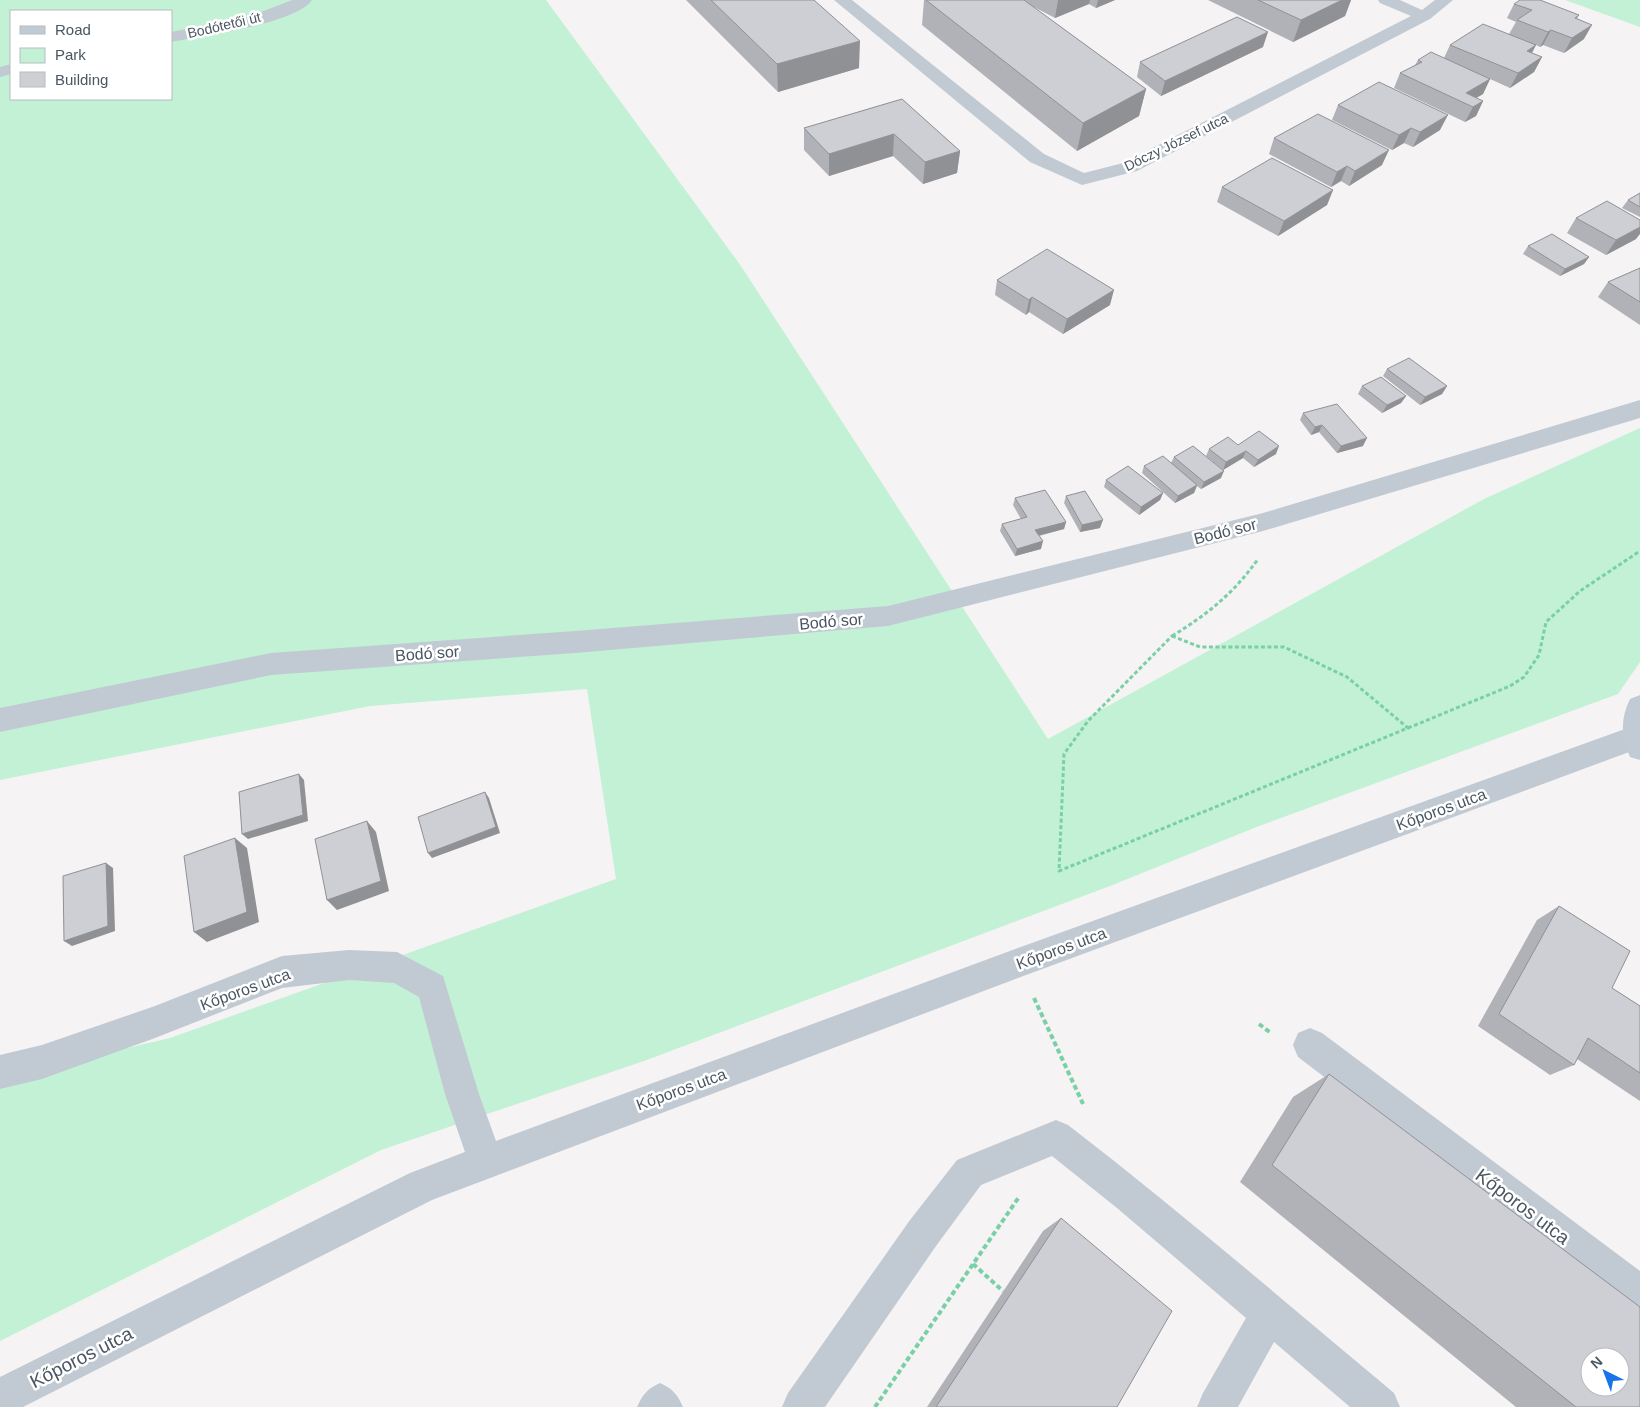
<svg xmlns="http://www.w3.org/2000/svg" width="1640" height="1407" viewBox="0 0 1640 1407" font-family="Arial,sans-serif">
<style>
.green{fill:#c3f1d5;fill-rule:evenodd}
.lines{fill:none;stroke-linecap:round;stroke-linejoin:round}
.path-far1{stroke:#7ad0a6;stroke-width:3;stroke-dasharray:4 2.5;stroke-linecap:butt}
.path{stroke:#7ad0a6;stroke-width:4;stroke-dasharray:5 3;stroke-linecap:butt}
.lane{fill:#c1cad2;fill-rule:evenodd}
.street{fill:#c1cad2;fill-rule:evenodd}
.secondary{fill:#c1cbd6;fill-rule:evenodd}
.wall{fill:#b0b2b7}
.shaded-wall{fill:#909195}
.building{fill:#cdcfd5;stroke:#909195;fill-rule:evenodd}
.labels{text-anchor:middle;stroke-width:5;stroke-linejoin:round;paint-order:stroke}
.far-street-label{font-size:14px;fill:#4a5661;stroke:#fff}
.street-label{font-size:16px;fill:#4a5661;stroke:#fff}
.near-street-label{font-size:19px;fill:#4a5661;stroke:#fff}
</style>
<rect width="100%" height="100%" fill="#f5f3f3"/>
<g class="green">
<path d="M0 0H546L741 266 1048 739 1484 499 1640 428V662L1618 694 1254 828 1110 886 644 1061 381 1150 0 1341V1078L170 1038 616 879 587 689 370 706 0 780ZM11 11H171V99H11Z"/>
<path d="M1565 0H1640V27Z"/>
</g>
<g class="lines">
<g class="path-far1">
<path d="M1172 636 1200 647H1284L1347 677 1408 728 1059 871 1064 754 1088 721Z"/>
<path d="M1172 636C1208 614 1234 593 1258 559"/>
<path d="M1408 728 1510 686 1524 677 1539 655 1546 622 1580 591 1640 551"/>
</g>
<g class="path">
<path d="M1034 998 1083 1104"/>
<path d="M1259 1024 1271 1033"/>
<path d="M973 1264 1003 1291"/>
<path d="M875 1407 1019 1197"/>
</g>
<path class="lane" d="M660 1383C673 1389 677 1394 683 1407H637C643 1394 647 1389 660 1383Z"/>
<g class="street">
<path d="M292 0H312C296 24 201 36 171 42V32L251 16Z"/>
<path d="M834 0H852L1044 154 1084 173 1123 163 1411 16 1380 3 1378 0H1400L1422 10 1435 0H1453L1430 19 1137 171 1082 185 1030 162Z"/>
<path d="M11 64V74L0 77V67Z"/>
<path d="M1640 400V418L1263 531 888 626 575 653 271 675 0 732V708L271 653 575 631 888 606 1263 513Z"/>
<path d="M1636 725 1640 726V748L1018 978 432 1200 23 1407H0V1377L410 1173 465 1152 445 1094 419 997 394 983 349 980 282 988 155 1038 42 1079 0 1089V1055L42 1045 155 1006 282 956 349 950 397 952 443 976 479 1094 496 1141 1018 948Z"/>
<path d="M1310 1028 1322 1033 1640 1271V1313L1627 1307 1298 1057 1293 1045 1298 1033Z"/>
<path d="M1056 1120 1068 1125C1180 1211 1286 1303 1394 1393L1400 1407H1350L1274 1342 1238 1407H1197L1203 1393 1246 1318 1117 1208 1052 1156 981 1185 936 1246 825 1407H782L788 1393 910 1220 957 1160Z"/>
</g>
<path class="secondary" d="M1640 695V760L1630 757C1621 737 1620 719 1630 699Z"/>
</g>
<g class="wall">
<path d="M686 0H814L859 68 778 92Z"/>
<path d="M924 0H1115L1096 8 1089 4 1055 18 1032 6 1146 89 1139 116 1077 151 922 25Z"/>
<path d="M1208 0H1351L1345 16 1293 42Z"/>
<path d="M1514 4 1579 15 1577 19 1584 39 1564 53 1543 45 1540 47 1536 45 1532 53 1542 57 1534 72 1510 88 1490 79 1483 94 1476 98 1483 101 1476 116 1465 122 1394 88 1400 73 1415 65 1418 60 1444 58 1450 45 1509 34 1516 22 1507 18Z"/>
<path d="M1263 47 1161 96 1137 77 1140 62Z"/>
<path d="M902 99 960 151 957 173 923 184 893 156 829 176 804 150V128Z"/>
<path d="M1338 105 1440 130 1413 147 1404 143 1392 150 1332 120Z"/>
<path d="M1274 138 1382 165 1349 186 1341 181 1331 187 1269 154Z"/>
<path d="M1222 187 1333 190 1327 205 1278 236 1217 202Z"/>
<path d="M1640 193V217L1622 208 1628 200Z"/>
<path d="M1576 218 1636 239 1606 255 1567 233Z"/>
<path d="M1528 246 1589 257 1584 264 1560 276 1523 254Z"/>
<path d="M1640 268V325L1598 297 1608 282Z"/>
<path d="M997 280 1110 305 1063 334 1029 312 1026 315 995 295Z"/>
<path d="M1387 369 1447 386 1442 394 1420 405 1383 376Z"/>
<path d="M1362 386 1406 396 1401 403 1382 413 1358 394Z"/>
<path d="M1303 413 1363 446 1337 453 1319 432 1311 435 1300 420Z"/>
<path d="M1238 445 1276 454 1254 467 1243 458 1223 470 1206 456 1209 449Z"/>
<path d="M1174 457 1221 478 1201 489 1197 486 1194 493 1175 503 1142 473 1144 466 1171 463Z"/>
<path d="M1106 480 1163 493 1160 500 1139 515 1104 487Z"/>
<path d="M1066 496 1100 528 1080 532 1064 503Z"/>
<path d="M1015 498 1066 522 1064 529 1039 536 1041 549 1015 556 1000 531 1002 524 1021 519 1013 505Z"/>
<path d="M1559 906 1612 988 1640 1006V1101L1577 1059 1574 1065 1550 1075 1478 1026 1537 920Z"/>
<path d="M1329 1074 1640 1407H1516L1240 1182 1293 1097Z"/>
<path d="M1061 1218 1117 1407H927L1043 1231Z"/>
</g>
<g class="shaded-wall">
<path d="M1058 0H1090L1089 4 1055 18Z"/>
<path d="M1098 0H1115L1096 8Z"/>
<path d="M1342 0H1351L1345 16 1293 42 1301 20Z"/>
<path d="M1592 25 1584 39 1564 53 1572 38Z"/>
<path d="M1551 30 1543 45 1540 47 1548 32Z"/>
<path d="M1268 32 1263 47 1161 96 1165 81Z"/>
<path d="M860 41 859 68 778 92 777 64Z"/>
<path d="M1536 45 1528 60 1527 51Z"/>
<path d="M1542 57 1534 72 1510 88 1518 73Z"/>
<path d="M1490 79 1483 94 1466 104V93Z"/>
<path d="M1146 89 1139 116 1077 151 1083 123Z"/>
<path d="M1483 101 1476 116 1465 122 1473 107Z"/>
<path d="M1448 115 1440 130 1413 147 1420 132Z"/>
<path d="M1411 128 1404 143 1392 150 1399 135Z"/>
<path d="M894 134 893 156 829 176V154Z"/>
<path d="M1389 150 1382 165 1349 186 1355 171Z"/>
<path d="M960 151 957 173 923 184 925 162Z"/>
<path d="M1347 166 1341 181 1331 187 1337 172Z"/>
<path d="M1333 190 1327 205 1278 236 1284 221Z"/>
<path d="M1640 227V234L1636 239 1606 255 1616 240Z"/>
<path d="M1589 257 1584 264 1560 276 1565 269Z"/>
<path d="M1114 290 1110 305 1063 334 1067 319Z"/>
<path d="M1032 297 1029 312 1026 315 1029 300Z"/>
<path d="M1447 386 1442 394 1420 405 1425 397Z"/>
<path d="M1406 396 1401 403 1382 413 1387 405Z"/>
<path d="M1322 425 1319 432 1311 435 1315 427Z"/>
<path d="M1367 438 1363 446 1337 453 1341 446Z"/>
<path d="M1279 446 1276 454 1254 467 1258 460Z"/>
<path d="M1246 451 1243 458 1223 470 1226 462Z"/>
<path d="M1224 471 1221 478 1201 489 1204 482Z"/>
<path d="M1197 485 1194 493 1175 503 1178 496Z"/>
<path d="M1163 493 1160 500 1139 515 1141 507Z"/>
<path d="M1103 520 1100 528 1080 532 1082 525Z"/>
<path d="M1066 522 1064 529 1033 537 1035 530Z"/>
<path d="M1043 541 1041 549 1015 556 1017 549Z"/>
<path d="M299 774 304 780 308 821 248 839 242 834Z"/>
<path d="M485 792 489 798 500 833 432 858 428 853Z"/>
<path d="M367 821 376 832 389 891 337 910 327 900Z"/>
<path d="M235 838 247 848 259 922 207 942 194 932Z"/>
<path d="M106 863 113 868 115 931 72 946 64 941Z"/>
</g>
<g class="building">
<path d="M711 0H814L860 41 777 64Z"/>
<path d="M926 0H1024L1146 89 1083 123Z"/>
<path d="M1258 0H1342L1301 20Z"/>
<path d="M1520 0H1540L1579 15 1575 18 1592 25 1572 38 1551 30 1548 32 1517 20 1532 10 1514 4Z"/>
<path d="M1237 17 1268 32 1165 81 1140 62Z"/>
<path d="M1483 24 1536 45 1527 51 1542 57 1518 73 1450 45Z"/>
<path d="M1431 52 1490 79 1466 93 1483 101 1473 107 1400 73 1422 62 1418 60Z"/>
<path d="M1379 82 1448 115 1420 132 1411 128 1399 135 1338 105Z"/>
<path d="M902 99 960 151 925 162 894 134 829 154 804 128Z"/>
<path d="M1318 114 1389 150 1355 171 1347 166 1337 172 1274 138Z"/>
<path d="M1272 158 1333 190 1284 221 1222 187Z"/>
<path d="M1640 193V207L1628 200Z"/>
<path d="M1607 201 1640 220V227L1616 240 1576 218Z"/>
<path d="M1552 234 1589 257 1565 269 1528 246Z"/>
<path d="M1047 249 1114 290 1067 319 1032 297 1029 300 997 280Z"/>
<path d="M1640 268V302L1608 282Z"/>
<path d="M1409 358 1447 386 1425 397 1387 369Z"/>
<path d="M1381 377 1406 396 1387 405 1362 386Z"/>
<path d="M1337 404 1367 438 1341 446 1322 425 1315 427 1303 413Z"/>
<path d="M1259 431 1279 446 1258 460 1246 451 1226 462 1209 449 1228 437 1238 445Z"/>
<path d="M1193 446 1224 471 1204 482 1174 457Z"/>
<path d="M1163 456 1197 485 1178 496 1144 466Z"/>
<path d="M1128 466 1163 493 1141 507 1106 480Z"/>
<path d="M1045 490 1066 522 1035 530 1043 541 1017 549 1002 524 1027 517 1015 498Z"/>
<path d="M1085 491 1103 520 1082 525 1066 496Z"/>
<path d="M299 774 303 815 242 834 239 792Z"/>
<path d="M485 792 496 827 428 853 418 817Z"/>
<path d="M367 821 381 881 327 900 315 839Z"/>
<path d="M235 838 247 912 194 932 184 856Z"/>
<path d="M106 863 108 926 64 941 63 876Z"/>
<path d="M1559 906 1630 951 1612 988 1640 1006V1073L1588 1038 1574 1065 1499 1014Z"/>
<path d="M1329 1074 1640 1307V1407H1576L1272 1165ZM1590 1357H1620V1387H1590Z"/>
<path d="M1061 1218 1172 1311 1117 1407H936Z"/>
</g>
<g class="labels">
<g class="far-street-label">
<text transform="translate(224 25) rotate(-13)" y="5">Bodótetői út</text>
<text transform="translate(1176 142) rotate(-26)" y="5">Dóczy József utca</text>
</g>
<g class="street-label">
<text transform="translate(1225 531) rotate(-14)" y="6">Bodó sor</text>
<text transform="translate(831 621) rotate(-5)" y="6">Bodó sor</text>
<text transform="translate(427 653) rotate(-4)" y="6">Bodó sor</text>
<text transform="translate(1441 809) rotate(-20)" y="6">Kőporos utca</text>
<text transform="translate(1061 948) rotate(-20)" y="6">Kőporos utca</text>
<text transform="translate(245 989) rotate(-20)" y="6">Kőporos utca</text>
<text transform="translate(681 1089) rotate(-20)" y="6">Kőporos utca</text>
</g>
<g class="near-street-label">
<text transform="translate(1523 1206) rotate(37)" y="7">Kőporos utca</text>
<text transform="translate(81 1357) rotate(-27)" y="7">Kőporos utca</text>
</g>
</g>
<rect x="10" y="10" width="162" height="90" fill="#ffffff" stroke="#b7bbc0"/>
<rect x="20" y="26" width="25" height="8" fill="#c1cbd6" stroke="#b7bbc0"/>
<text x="55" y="35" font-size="15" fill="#4a5661">Road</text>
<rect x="20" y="48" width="25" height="15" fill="#c3f1d5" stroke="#b7bbc0"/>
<text x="55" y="60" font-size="15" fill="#4a5661">Park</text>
<rect x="20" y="72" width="25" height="15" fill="#cdcfd5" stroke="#b7bbc0"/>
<text x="55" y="85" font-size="15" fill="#4a5661">Building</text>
<g transform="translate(1605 1372) rotate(318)"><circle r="24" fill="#ffffff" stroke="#b7bbc0"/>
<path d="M0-4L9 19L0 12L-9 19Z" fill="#1a73e8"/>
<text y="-8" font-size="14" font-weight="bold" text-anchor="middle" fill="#4a5661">N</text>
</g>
</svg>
